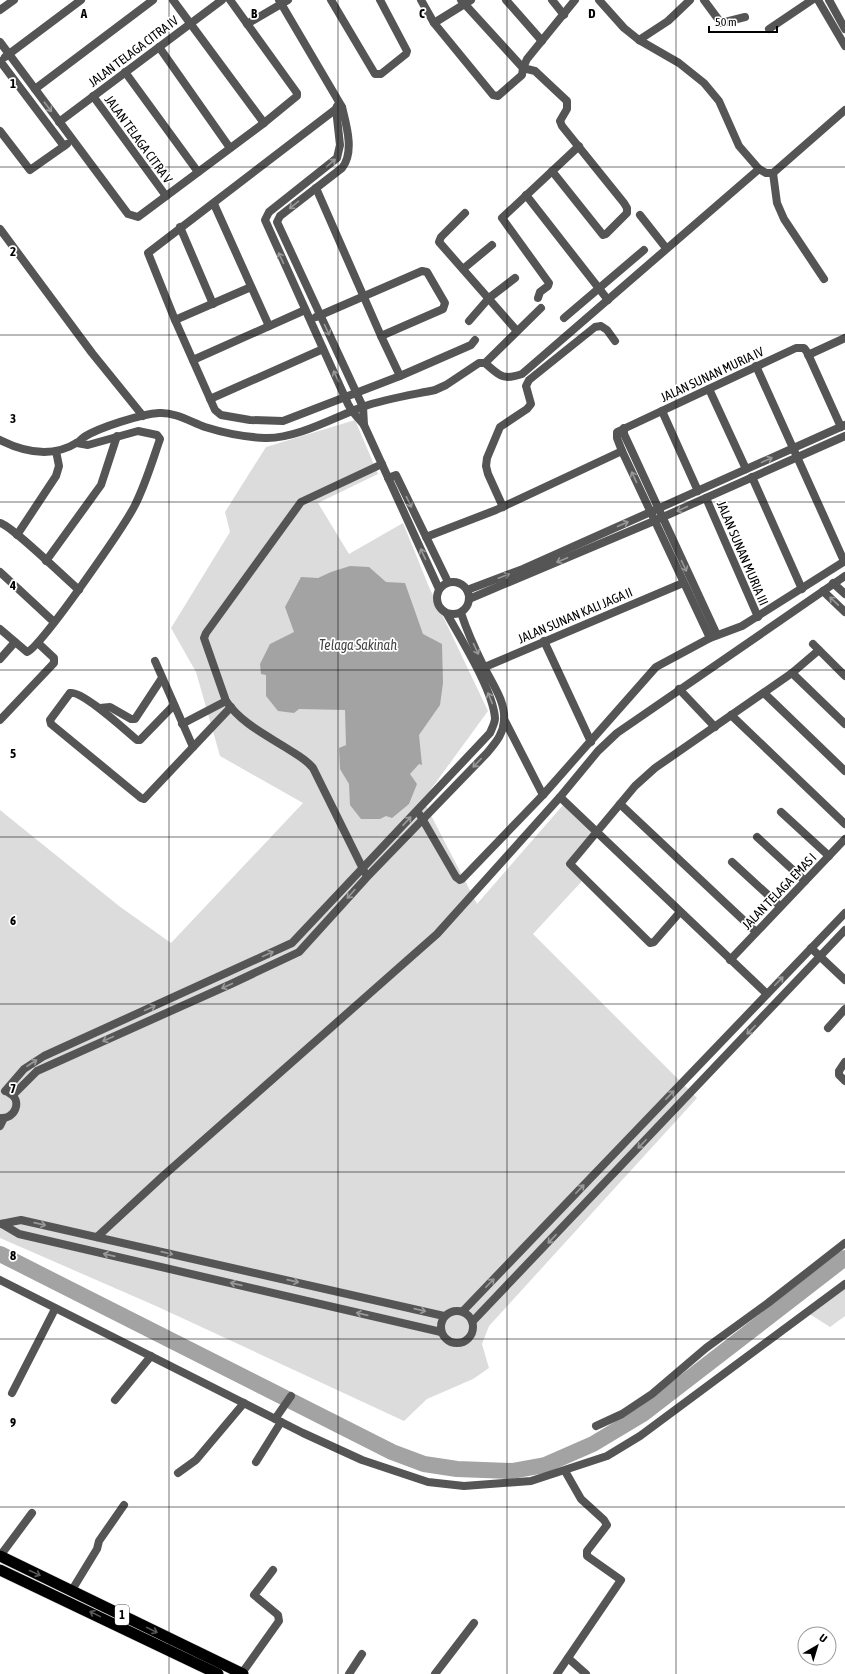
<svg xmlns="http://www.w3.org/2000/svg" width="845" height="1674" viewBox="0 0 845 1674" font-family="'Asap Condensed',sans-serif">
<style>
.green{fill:#dcdcdc}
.water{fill:#a3a3a3}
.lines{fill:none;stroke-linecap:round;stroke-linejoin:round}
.river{stroke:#a3a3a3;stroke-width:16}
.trunk-casing{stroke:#dbdbdb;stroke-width:12}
.minor{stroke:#555;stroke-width:8}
.trunk{stroke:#000;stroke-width:11}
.oneway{stroke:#999}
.oneway2{stroke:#595959}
.grid{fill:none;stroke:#000;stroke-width:1;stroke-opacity:0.55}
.labels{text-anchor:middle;stroke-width:3.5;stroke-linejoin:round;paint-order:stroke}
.shield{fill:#fff;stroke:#4c4c4c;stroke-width:1}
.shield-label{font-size:12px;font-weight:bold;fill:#000}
.street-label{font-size:13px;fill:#000;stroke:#fff}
.water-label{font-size:14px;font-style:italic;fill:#444;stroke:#fff}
.grid-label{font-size:13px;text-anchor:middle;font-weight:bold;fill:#000;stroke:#fff;stroke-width:3.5;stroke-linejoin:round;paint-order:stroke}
</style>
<rect width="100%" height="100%" fill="#fff"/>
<g class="green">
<path d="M355 420 378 474 318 503 349 554 403 523 429 587 488 711 423 800 477 904 564 804 594 834 565 865 582 881 533 934 697 1098 489 1326 482 1344 489 1368 473 1379 427 1399 404 1421 156 1306 0 1238V810L119 906 171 943 303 803 220 756 196 672 171 628 230 532 225 512 266 447Z"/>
<path d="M845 1282V1316L830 1327 805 1311Z"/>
</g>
<path class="water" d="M350 566 369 567 386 582 405 583 423 634 442 644 443 683 440 705 419 735 422 765 419 764 410 774 417 784 409 804 392 818 386 816 380 819H361L350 805 349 784 340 769 339 748 346 745 345 710 299 709 294 713 278 711 266 696V675L261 674 260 664 270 644 294 632 285 607 301 577 318 578 331 572Z"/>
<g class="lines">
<path class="river" d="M0 1254 392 1452 424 1464 457 1469 512 1471 545 1465 593 1444 643 1414 845 1258"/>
<g class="trunk-casing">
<g id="trunk">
<path d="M0 1556 243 1674"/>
<path d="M0 1570 218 1674"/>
</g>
</g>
<g class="minor">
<path d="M173 0 264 123"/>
<path d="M279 0 342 107C346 124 355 152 342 168L280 216 277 222 363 407 364 425"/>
<path d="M331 0 375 74H381L406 54 407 51 380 0"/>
<path d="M421 0 434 23 493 95 498 96 522 75 523 68 461 0"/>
<path d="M506 0 542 41"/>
<path d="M552 0 564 15"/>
<path d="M599 0 624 28 639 40 679 63 704 83 719 101 739 146 759 169"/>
<path d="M704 0 721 23 745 17"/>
<path d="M818 0 845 46"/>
<path d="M829 0 845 29"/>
<path d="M0 10 14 0"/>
<path d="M434 23 471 0"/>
<path d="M247 24 288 0"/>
<path d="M769 29 812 0"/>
<path d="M639 40 668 21 690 0"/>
<path d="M0 42 128 214 138 217 264 123 297 96V93L230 0"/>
<path d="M159 47 230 148"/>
<path d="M5 57 81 0"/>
<path d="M0 61 64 146"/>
<path d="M125 72 198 172"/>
<path d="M35 89 153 0"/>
<path d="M93 96 166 196"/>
<path d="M337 106 336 109 340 145 337 158 269 212 265 220 348 404 352 411 364 425 439 589"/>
<path d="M342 107 336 109 148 253 175 320 215 410 221 415 250 420 283 421 400 376 471 345 475 340"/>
<path d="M59 122 222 0"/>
<path d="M0 131 30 170 67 144"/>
<path d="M552 171 603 235 606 234 627 213V208L624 203 562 126 560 121 567 109V101L535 71 523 68 527 59 575 0"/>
<path d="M773 173 777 203 784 219 824 279"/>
<path d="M316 188 381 336 400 376"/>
<path d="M526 195 608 300"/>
<path d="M214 204 269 326"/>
<path d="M465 213 441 237 439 242 517 331"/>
<path d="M640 215 666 248"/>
<path d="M180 227 213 304"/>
<path d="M0 229 92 353 143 416"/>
<path d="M463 269 492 245"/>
<path d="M538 298 540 292 548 286 549 283 502 218 579 146"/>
<path d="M316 317 422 271 427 272 445 303 443 309 381 336"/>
<path d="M564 318 644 250"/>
<path d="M175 320 251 287"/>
<path d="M469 321 489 298 515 278"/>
<path d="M808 355 845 338"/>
<path d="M193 360 305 310"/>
<path d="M485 363 541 308"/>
<path d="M756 366 844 561"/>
<path d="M709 389 746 469"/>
<path d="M210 399 323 349"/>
<path d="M662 411 698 491"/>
<path d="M624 428V434L631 449 717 635"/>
<path d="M0 440C24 452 53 458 78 442 80 441 82 438 84 437 100 427 142 414 159 413 175 412 191 422 205 427 224 433 245 437 265 438 296 439 333 418 362 407 385 399 411 395 435 390L446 385 479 363H485C499 375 502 381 522 374L759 169 766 173H773L845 110"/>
<path d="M752 477 802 589"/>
<path d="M388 478 396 475 448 582"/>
<path d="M706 498 758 617"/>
<path d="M503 507 488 474 486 466 487 458 500 427 527 409 531 404 526 386 529 380 595 327 601 326 607 330 615 341"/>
<path d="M0 523C11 525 66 579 79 590"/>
<path d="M17 535 56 476 59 466 56 451"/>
<path d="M426 537 496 510 622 451"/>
<path d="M46 561 101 485 117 436"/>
<path d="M0 572 54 622"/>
<circle cx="453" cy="598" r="16"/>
<path d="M833 583 845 594"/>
<path d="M467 590 523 569 845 425"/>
<path d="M823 591 845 612"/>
<path d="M469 599 654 521 845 436"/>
<path d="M0 629 27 652C40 649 124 526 134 507 145 486 152 462 160 439L157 435 138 431 88 445 77 443"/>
<path d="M710 638 622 451 617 438V432L796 348H804L807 352 841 427"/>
<path d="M544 641 591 742"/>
<path d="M813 644 845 676"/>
<path d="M0 659 15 642"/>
<path d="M155 661 193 747"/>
<path d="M480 669 683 583"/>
<path d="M792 673 845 724"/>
<path d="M679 689 715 727"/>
<path d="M764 693 845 771"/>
<path d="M174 705 140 740H137C126 731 82 690 70 693L50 720 51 724 141 798 144 799 231 707"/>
<path d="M100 708 110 707 131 719H135L162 678"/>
<path d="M731 715 845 824"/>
<path d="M504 719 543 795"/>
<path d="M0 720 54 663V658L38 643"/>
<path d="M182 724 226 701"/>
<path d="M560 797 767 994"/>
<path d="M620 804 756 932"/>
<path d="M781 812 829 856"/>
<path d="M420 815 456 877 460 880 462 879 543 795 656 667 710 638 742 626 845 561"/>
<path d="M757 837 805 881"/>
<path d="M732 862 780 906"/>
<path d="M365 873 313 768C306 759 297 755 288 749 266 735 241 723 226 701L204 638 206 633 301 502 382 464"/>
<path d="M680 912 654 942 650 943 570 864 635 786 655 768 792 673 819 650"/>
<path d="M811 948 845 980"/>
<path d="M730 960 845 839"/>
<path d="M828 1028 845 1009"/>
<path d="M845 1062 839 1071V1075L845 1081"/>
<path d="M5 1091 24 1069 44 1056 292 943 490 733C492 728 495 723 495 718 493 690 461 639 447 614"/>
<path d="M13 1095 37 1071 231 984 299 952 367 877 487 753C495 743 503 735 504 721 506 702 492 683 484 667 475 649 467 631 461 613"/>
<path d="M0 1118C15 1120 23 1100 9 1093"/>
<path d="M0 1126 4 1118"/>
<path d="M0 1224 21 1220 444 1316"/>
<path d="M2 1224 19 1234 441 1332"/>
<path d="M97 1237 163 1176 437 934 560 797 598 751 617 733 845 576"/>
<path d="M0 1280 303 1433 362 1460 428 1482 464 1486 531 1481 607 1456 640 1436 845 1284"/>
<circle cx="457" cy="1327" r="16"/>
<path d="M463 1311 845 913"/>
<path d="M473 1321 845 930"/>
<path d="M12 1393 55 1309"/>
<path d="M115 1400 151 1356"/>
<path d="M275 1419 291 1396"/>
<path d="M596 1426 622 1414 652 1394 706 1348 768 1303 845 1243"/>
<path d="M256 1462 281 1422"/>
<path d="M178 1473 196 1460 244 1403"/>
<path d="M0 1556 32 1513"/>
<path d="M72 1590 97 1549 99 1541 124 1505"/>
<path d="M568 1658 586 1674"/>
<path d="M242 1673 279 1621 278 1615 254 1595 273 1570"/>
<path d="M349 1674 362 1654"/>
<path d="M435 1674 474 1623"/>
<path d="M557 1674 621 1580 587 1556V1551L607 1525 604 1520 581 1499 565 1471"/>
</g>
<use href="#trunk" class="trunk"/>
</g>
<defs><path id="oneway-shaft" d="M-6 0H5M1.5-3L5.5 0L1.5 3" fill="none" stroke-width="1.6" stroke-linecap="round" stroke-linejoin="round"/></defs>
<g class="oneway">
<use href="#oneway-shaft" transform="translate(48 107) rotate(53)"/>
<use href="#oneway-shaft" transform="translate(331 163) rotate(-41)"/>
<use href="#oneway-shaft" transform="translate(294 205) rotate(141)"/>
<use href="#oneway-shaft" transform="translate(281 258) rotate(-115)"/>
<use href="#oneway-shaft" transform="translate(327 330) rotate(65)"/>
<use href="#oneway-shaft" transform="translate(336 376) rotate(-115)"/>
<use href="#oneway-shaft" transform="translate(767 460) rotate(-24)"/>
<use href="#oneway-shaft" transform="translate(634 477) rotate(-115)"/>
<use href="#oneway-shaft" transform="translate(409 502) rotate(64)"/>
<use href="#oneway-shaft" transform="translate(682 509) rotate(156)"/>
<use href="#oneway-shaft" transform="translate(623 524) rotate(-24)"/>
<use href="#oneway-shaft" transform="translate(423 554) rotate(-115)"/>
<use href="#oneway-shaft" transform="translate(562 560) rotate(157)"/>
<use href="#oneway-shaft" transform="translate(684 566) rotate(65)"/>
<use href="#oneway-shaft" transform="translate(504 576) rotate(-21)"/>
<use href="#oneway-shaft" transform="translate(834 601) rotate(-136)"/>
<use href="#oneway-shaft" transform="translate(476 649) rotate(65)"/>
<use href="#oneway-shaft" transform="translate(490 698) rotate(-112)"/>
<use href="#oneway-shaft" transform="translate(477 763) rotate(134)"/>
<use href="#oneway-shaft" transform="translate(407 821) rotate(-47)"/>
<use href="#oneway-shaft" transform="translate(351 894) rotate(132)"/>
<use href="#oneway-shaft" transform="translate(268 954) rotate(-24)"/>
<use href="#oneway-shaft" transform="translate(779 981) rotate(-46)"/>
<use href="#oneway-shaft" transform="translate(227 986) rotate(156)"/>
<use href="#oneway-shaft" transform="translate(150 1008) rotate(-24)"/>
<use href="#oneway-shaft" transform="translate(751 1030) rotate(134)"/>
<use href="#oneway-shaft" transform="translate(108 1039) rotate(156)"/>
<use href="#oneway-shaft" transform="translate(32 1063) rotate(-33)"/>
<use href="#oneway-shaft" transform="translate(670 1095) rotate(-46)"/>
<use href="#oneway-shaft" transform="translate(642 1144) rotate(134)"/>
<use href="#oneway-shaft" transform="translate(580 1189) rotate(-46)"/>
<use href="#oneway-shaft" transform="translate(40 1224) rotate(13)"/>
<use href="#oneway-shaft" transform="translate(552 1239) rotate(133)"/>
<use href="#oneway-shaft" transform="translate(167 1253) rotate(13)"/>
<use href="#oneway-shaft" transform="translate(109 1255) rotate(-167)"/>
<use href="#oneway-shaft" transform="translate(293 1281) rotate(13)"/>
<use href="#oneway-shaft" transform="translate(490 1283) rotate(-46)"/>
<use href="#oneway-shaft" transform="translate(236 1284) rotate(-167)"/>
<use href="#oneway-shaft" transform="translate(420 1310) rotate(13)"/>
<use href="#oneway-shaft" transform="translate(362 1314) rotate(-167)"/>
</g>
<g class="oneway2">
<use href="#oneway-shaft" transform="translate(35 1573) rotate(25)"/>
<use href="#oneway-shaft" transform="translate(95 1614) rotate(-154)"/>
<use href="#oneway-shaft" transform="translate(152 1630) rotate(26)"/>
</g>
<path class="grid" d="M169 0V1674M338 0V1674M507 0V1674M676 0V1674M0 167H845M0 335H845M0 502H845M0 670H845M0 837H845M0 1004H845M0 1172H845M0 1339H845M0 1507H845"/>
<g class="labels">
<rect class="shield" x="115" y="1605" width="14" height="20" rx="3"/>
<g class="shield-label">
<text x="122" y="1619">1</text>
</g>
<g class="street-label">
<text transform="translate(133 51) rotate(-37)" y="5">JALAN TELAGA CITRA IV</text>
<text transform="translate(139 139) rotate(54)" y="5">JALAN TELAGA CITRA V</text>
<text transform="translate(712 374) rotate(-25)" y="5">JALAN SUNAN MURIA IV</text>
<text transform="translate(743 553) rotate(67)" y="5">JALAN SUNAN MURIA III</text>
<text transform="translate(575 615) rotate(-23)" y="5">JALAN SUNAN KALI JAGA II</text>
<text transform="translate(779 891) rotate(-46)" y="5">JALAN TELAGA EMAS I</text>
</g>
<g class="water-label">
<text x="358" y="650">Telaga Sakinah</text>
</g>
</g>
<g class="grid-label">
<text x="84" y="18">A</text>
<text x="254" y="18">B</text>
<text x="422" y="18">C</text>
<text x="592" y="18">D</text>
<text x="13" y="88">1</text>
<text x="13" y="256">2</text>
<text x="13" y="423">3</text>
<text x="13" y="590">4</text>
<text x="13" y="758">5</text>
<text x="13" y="925">6</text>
<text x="13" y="1093">7</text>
<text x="13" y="1260">8</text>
<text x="13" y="1427">9</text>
</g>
<g transform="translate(817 1646) rotate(38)"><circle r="19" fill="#ffffff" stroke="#999999"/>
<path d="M0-3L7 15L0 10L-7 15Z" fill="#000000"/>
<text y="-6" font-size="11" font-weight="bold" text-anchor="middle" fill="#000000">U</text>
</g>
<path d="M709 26v6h68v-6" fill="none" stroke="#000000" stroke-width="2"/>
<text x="715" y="26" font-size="12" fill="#000000" stroke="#ffffff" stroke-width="3" paint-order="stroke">50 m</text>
</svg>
